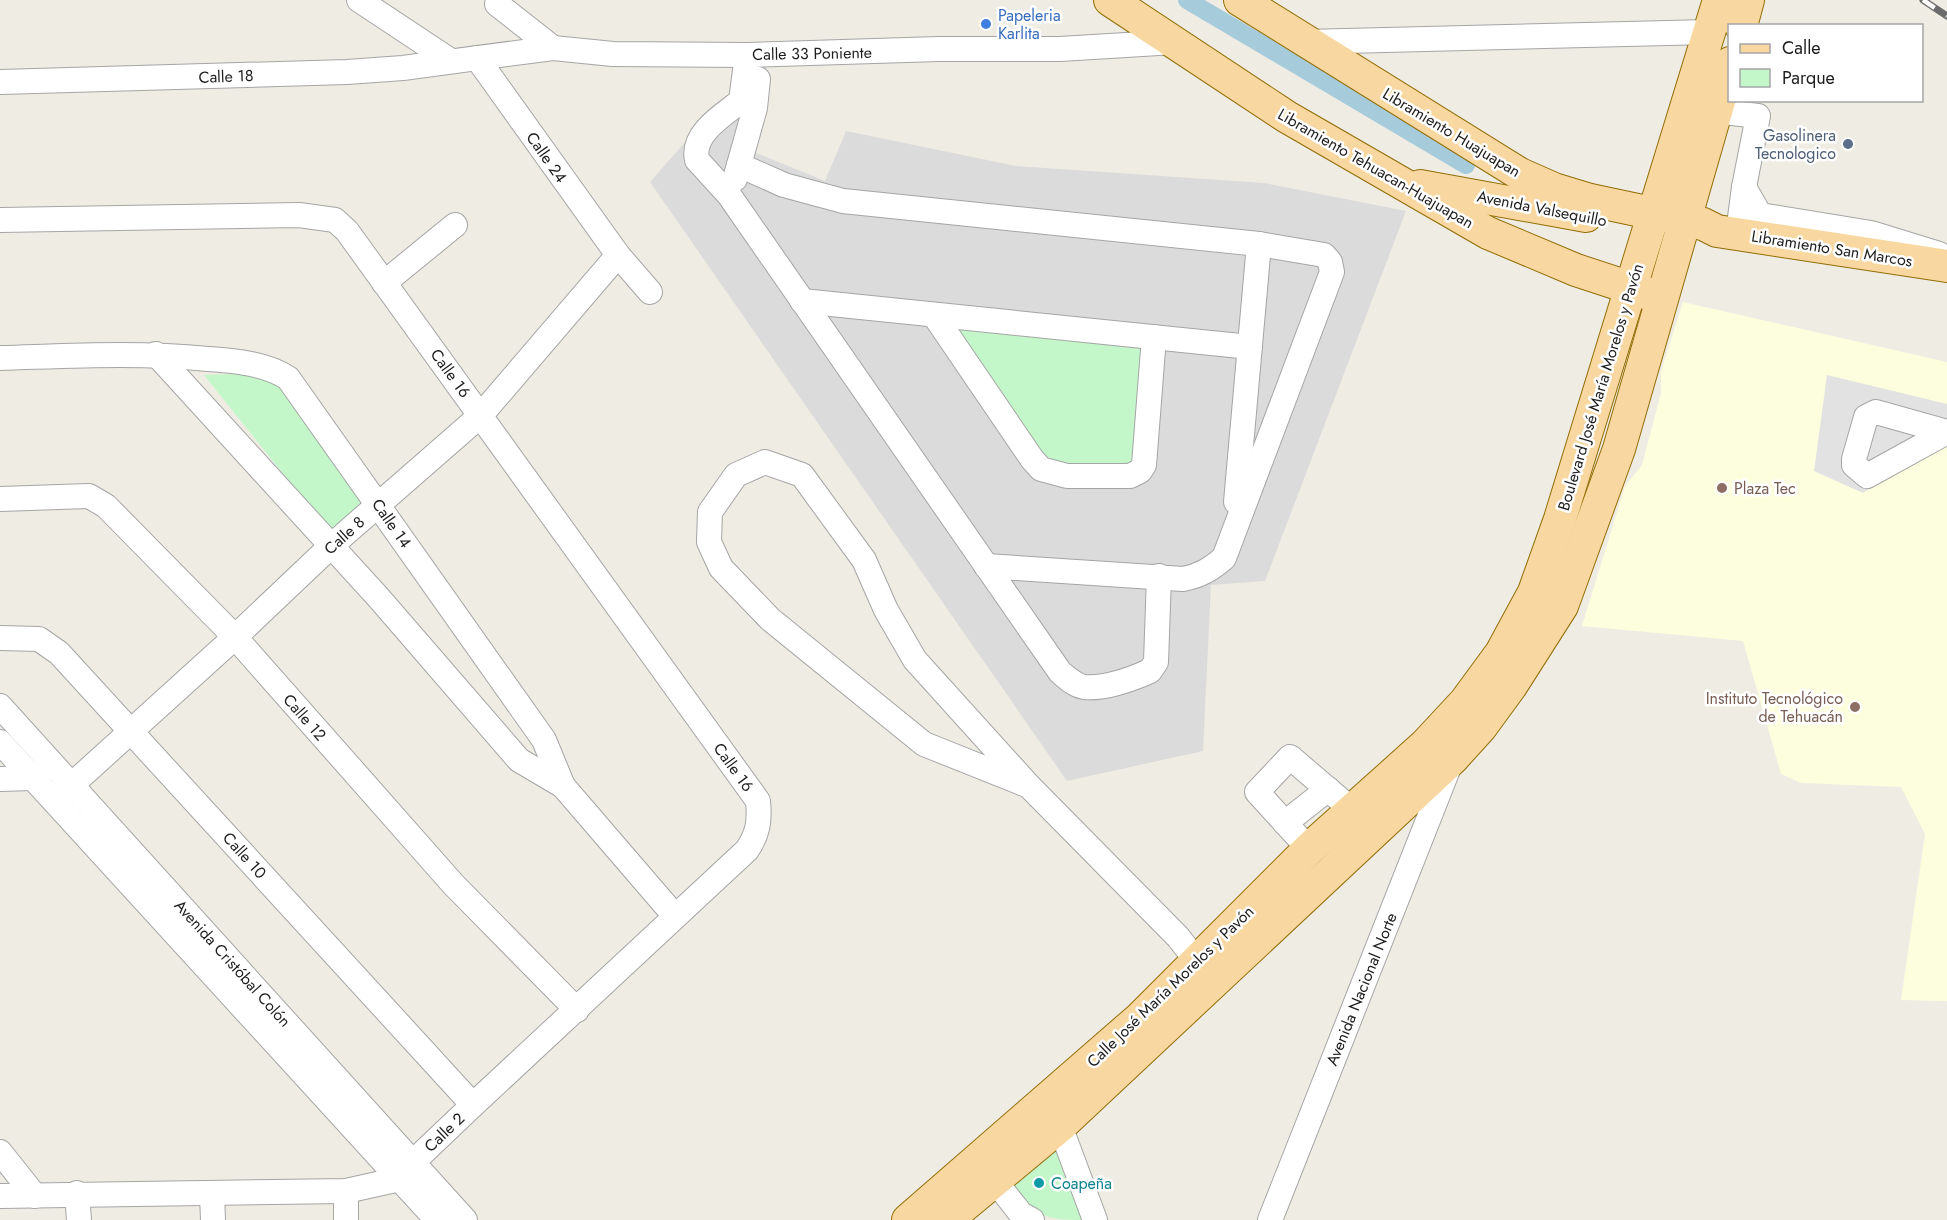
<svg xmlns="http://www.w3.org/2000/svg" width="1947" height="1220" viewBox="0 0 1947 1220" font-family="Jost,sans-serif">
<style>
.residential{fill:#dcdbdb}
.education{fill:#fcfede}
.park{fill:#c3f7ca}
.parking{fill:#e2e2e2}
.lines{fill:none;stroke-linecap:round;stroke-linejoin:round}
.canal{stroke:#a6cbdb;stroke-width:18}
.minor-casing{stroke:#a5a5a5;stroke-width:26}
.major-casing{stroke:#926d06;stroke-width:34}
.minor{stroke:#fff;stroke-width:24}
.major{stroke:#f8d8a0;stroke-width:32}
.rail-casing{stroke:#6c6c6c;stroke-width:7}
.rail{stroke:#fff;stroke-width:4.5;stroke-dasharray:14;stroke-linecap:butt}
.shop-dot{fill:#3f7fe0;stroke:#fff;stroke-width:2}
.service-dot{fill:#5c6f8a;stroke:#fff;stroke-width:2}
.education-dot{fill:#8d6e63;stroke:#fff;stroke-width:2}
.culture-dot{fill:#0f9aa8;stroke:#fff;stroke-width:2}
.labels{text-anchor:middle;stroke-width:5;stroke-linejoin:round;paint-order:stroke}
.shop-label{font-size:16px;fill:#366cbe;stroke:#fff;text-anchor:start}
.street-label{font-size:16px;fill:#1e1e1e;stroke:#fff}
.service-label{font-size:16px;fill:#4e5e75;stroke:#fff;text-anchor:end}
.education-label{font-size:16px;fill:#785e54;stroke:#fff;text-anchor:start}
.culture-label{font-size:16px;fill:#0d838f;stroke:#fff;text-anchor:start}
</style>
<rect width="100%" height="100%" fill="#efece4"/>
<path class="residential" d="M765 69 762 108 749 150 825 181 846 131 1016 166 1264 183 1406 211 1265 581 1211 585 1203 751 1067 781 650 182 709 115 731 95 732 71Z"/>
<path class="education" d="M1683 302 1947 362V1001L1901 1000 1925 834 1901 787 1801 783 1781 774 1743 641 1582 626 1625 486 1642 465 1661 393V371Z"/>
<g class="park">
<path d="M948 325 1148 342 1134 468 1042 463Z"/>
<path d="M274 373 366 500 329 531 204 375Z"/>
<path d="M1057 1150 1083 1220C1041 1220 1034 1215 1009 1182Z"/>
</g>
<path class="parking" d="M1827 375 1947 404V429L1863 493 1814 471Z"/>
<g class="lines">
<path class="canal" d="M1187 0 1466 165"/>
<g class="minor-casing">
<g id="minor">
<path d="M359 0 451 61"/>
<path d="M497 4 553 48"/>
<path d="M1305 42 1709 32"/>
<path d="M747 55 741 101C723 115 691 134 697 160L729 195 1060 672C1067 678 1074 685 1084 687 1104 689 1132 679 1150 671L1156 662 1159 576"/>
<path d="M477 58 618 255 650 292"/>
<path d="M0 82 347 72 403 68 553 48 613 54 747 55 939 49H1060L1175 42"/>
<path d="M1715 111 1758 116 1744 187"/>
<path d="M739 165 784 185 843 201 1259 244 1324 255 1330 262 1332 272 1224 558C1211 569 1200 576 1183 579L986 566"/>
<path d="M735 179 755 108 758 79"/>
<path d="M0 220 299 215 335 220 347 231 758 801C760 821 758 834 747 850L473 1105 412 1163 400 1179 346 1191 0 1196"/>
<path d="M1738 233 1744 187 1760 215 1871 233 1939 254"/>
<path d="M384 283 455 225"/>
<path d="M802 301 1250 347"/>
<path d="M934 315 1032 459 1041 469 1067 476H1130L1140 471 1144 465 1154 337"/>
<path d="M156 354 378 597 519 760 563 786 674 915"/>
<path d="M0 358C72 356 135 352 208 359 235 361 264 363 288 378L544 740 563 786"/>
<path d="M1876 412 1947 432 1867 476 1854 465V459L1866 417Z"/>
<path d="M0 499 89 496 106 506 235 637 453 884 577 1010"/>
<path d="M1236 502 1259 244"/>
<path d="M0 638 39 639 59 653 473 1105"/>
<path d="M0 706 465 1220"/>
<path d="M0 742 437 1220"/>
<path d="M0 779 32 778 40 771"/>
<path d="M1029 786 924 744 770 619 721 568 709 542 710 512 736 475 765 462 802 475 864 560 886 610 915 660 1029 786 1178 937 1207 974"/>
<path d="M55 800 235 637 331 546 481 415 618 255"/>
<path d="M1285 823 1328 789"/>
<path d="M1309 849 1257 792 1290 757 1351 809"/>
<path d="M1051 1115 1060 1126 1095 1220"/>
<path d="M0 1152 35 1196"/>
<path d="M985 1168 1021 1214 1032 1220"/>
<path d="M77 1193 79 1220"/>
<path d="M212 1194 213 1220"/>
<path d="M346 1220V1191"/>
<path d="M1270 1220 1451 762"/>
</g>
</g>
<g class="major-casing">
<g id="major">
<path d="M1110 0 1287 117 1488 233 1576 270 1649 294"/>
<path d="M1240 0 1520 174 1554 189 1590 200 1703 224 1717 231 1947 266"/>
<path d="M1741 26 1748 0"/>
<path d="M1420 186 1586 216"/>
<path d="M908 1220 1140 1018 1309 849 1425 745 1465 702 1501 653 1534 592 1560 519 1719 0"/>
<path d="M947 1220 1060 1126 1453 758 1481 727 1511 686 1562 606 1619 449 1730 63"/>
</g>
</g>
<use href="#minor" class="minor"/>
<use href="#major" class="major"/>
<g class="rail-casing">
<path id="rail" d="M1923 0 1947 16"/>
</g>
<use href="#rail" class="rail"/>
</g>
<circle class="shop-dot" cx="986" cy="24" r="6"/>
<circle class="service-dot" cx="1848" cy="144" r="6"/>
<g class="education-dot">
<circle cx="1722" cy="488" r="6"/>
<circle cx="1855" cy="707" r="6"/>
</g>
<circle class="culture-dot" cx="1039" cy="1183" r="6"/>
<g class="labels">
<g class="shop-label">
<text x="998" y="21">Papeleria<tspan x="998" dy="18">Karlita</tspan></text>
</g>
<g class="street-label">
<text transform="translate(812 53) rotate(-1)" y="6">Calle 33 Poniente</text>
<text transform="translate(226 76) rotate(-2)" y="6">Calle 18</text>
<text transform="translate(1452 132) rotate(31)" y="6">Libramiento Huajuapan</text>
<text transform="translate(547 157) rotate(55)" y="6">Calle 24</text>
<text transform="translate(1376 168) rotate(30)" y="6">Libramiento Tehuacan-Huajuapan</text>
<text transform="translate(1542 208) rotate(11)" y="6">Avenida Valsequillo</text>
<text transform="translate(1832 248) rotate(9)" y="6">Libramiento San Marcos</text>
<text transform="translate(451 373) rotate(54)" y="6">Calle 16</text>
<text transform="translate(1600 387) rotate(-73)" y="6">Boulevard José María Morelos y Pavón</text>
<text transform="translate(392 523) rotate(55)" y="6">Calle 14</text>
<text transform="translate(344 535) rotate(-42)" y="6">Calle 8</text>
<text transform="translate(305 717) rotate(49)" y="6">Calle 12</text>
<text transform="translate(734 767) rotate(54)" y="6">Calle 16</text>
<text transform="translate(245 855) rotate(48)" y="6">Calle 10</text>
<text transform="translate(233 963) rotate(48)" y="6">Avenida Cristóbal Colón</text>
<text transform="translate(1170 986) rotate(-44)" y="6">Calle José María Morelos y Pavón</text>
<text transform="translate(1361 989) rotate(-68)" y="6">Avenida Nacional Norte</text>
<text transform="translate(444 1132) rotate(-44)" y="6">Calle 2</text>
</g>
<g class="service-label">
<text x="1836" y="141">Gasolinera<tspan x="1836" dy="18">Tecnologico</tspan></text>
</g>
<g class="education-label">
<text x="1734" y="494">Plaza Tec</text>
<text x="1843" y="704" text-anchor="end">Instituto Tecnológico<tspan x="1843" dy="18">de Tehuacán</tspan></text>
</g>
<g class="culture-label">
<text x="1051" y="1189">Coapeña</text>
</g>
</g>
<rect x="1728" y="24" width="195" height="78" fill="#ffffff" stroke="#a5a5a5" stroke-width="1.5"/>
<rect x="1740" y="44" width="30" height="9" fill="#f8d8a0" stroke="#a5a5a5" stroke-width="1.5"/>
<text x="1782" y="54" font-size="18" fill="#1e1e1e">Calle</text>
<rect x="1740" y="69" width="30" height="18" fill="#c3f7ca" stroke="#a5a5a5" stroke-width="1.5"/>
<text x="1782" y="84" font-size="18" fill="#1e1e1e">Parque</text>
</svg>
